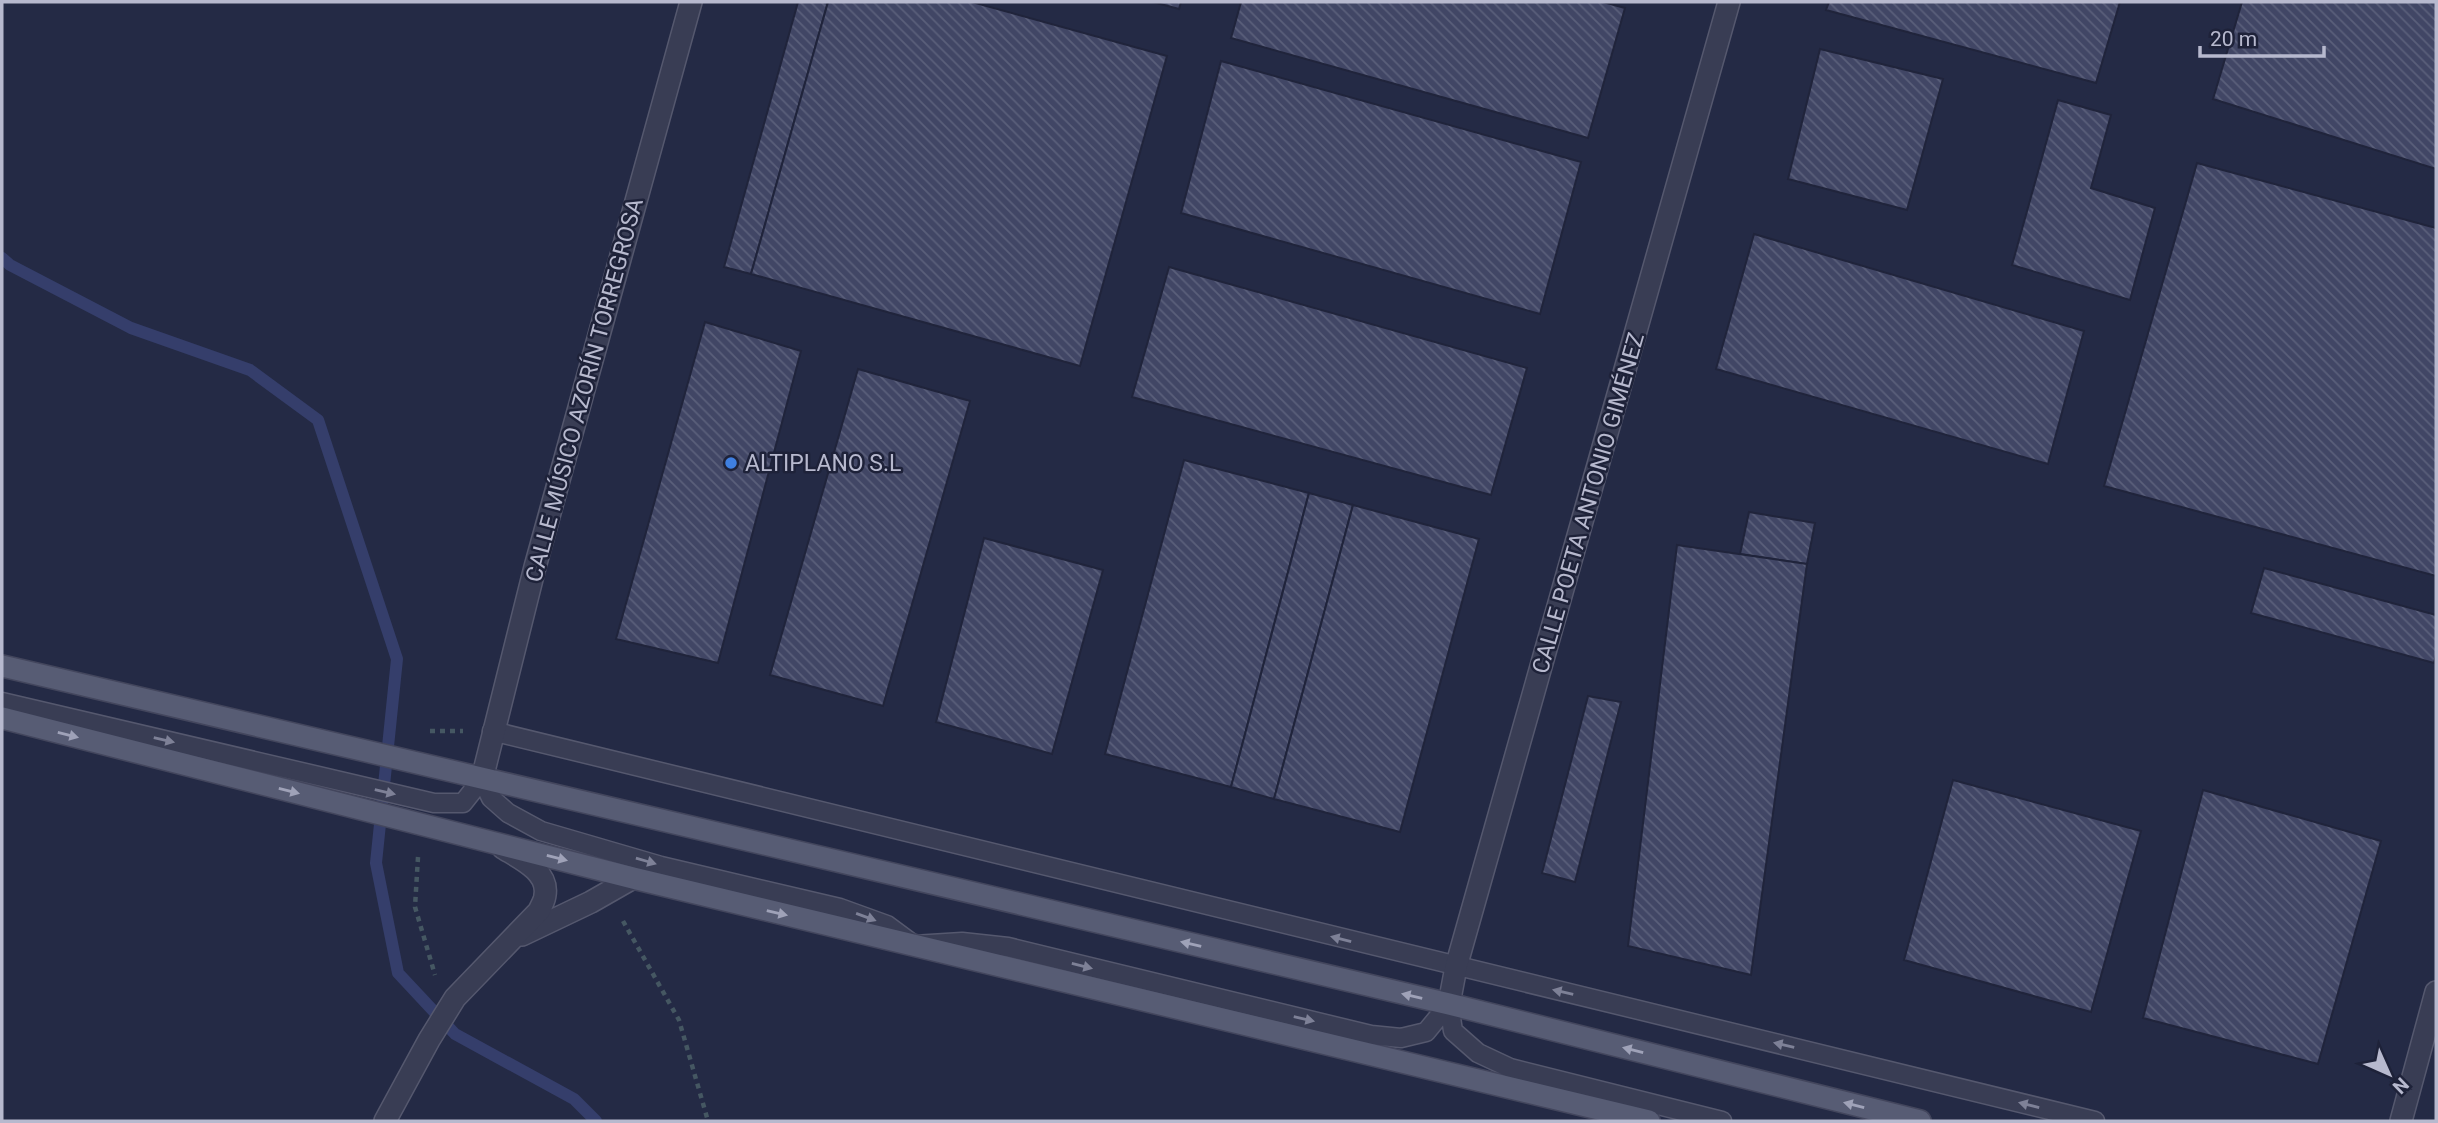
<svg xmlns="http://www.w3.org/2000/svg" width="2438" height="1123" viewBox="0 0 2438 1123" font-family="Roboto,sans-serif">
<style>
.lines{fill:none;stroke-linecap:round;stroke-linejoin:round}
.stream{stroke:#353e6b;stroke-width:12}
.building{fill:url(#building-back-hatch);stroke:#20243b;stroke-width:2}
.lane-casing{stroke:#55586e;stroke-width:21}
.street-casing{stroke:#55586e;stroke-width:24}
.primary-casing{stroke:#43465d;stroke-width:24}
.path{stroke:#455762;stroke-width:4.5;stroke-dasharray:5 5;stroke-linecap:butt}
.lane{stroke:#393d54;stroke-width:18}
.street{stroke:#393d54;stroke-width:21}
.primary{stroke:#575c74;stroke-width:21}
.oneway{fill:#9fa2b8}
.oneway2{fill:#7e8197}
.shop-dot{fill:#3f7fe0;stroke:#1e2239;stroke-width:2.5}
.labels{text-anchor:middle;stroke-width:5;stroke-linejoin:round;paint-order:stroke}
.street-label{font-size:23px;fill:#b7b9ce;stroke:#1e2239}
.poi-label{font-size:23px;fill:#b7b9ce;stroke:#1e2239;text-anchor:start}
</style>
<defs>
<pattern id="building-back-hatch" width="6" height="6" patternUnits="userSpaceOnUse" patternTransform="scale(1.75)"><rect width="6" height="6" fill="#414665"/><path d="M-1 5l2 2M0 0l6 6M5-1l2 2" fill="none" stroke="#5a5f7a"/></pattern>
</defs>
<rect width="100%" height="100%" fill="#242a45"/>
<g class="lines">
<path class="stream" d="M2 258 10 265 131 328 250 370 318 420 397 659 376 863 398 973 455 1034 574 1099 596 1121"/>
</g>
<g class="building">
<path d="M798 2H828L751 274 724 267Z"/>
<path d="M828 2H972L1167 56 1080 366 751 274Z"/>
<path d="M1153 2H1181L1179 9Z"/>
<path d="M1241 2H1603L1625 8 1588 138 1231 38Z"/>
<path d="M1829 2H2120L2096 83 1826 10Z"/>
<path d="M2242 2H2436V169L2213 99Z"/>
<path d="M1820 49 1943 79 1907 210 1788 179Z"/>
<path d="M1221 61 1581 162 1540 314 1181 213Z"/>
<path d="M2058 100 2111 115 2091 188 2155 208 2130 300 2012 265Z"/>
<path d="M2197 163 2436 228V576L2104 486Z"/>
<path d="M1754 234 2084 331 2048 464 1716 369Z"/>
<path d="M1169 267 1527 368 1491 495 1132 397Z"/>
<path d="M705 322 801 351 718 663 616 639Z"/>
<path d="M858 369 970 401 883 706 770 675Z"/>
<path d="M1184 460 1309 493 1231 787 1105 754Z"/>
<path d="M1309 493 1353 505 1274 799 1231 787Z"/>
<path d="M1353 505 1479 539 1400 832 1274 799Z"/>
<path d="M1749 512 1815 523 1807 564 1740 554Z"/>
<path d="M984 538 1103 570 1052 754 936 722Z"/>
<path d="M1677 545 1807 564 1751 975 1628 946Z"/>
<path d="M2264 568 2436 615V655L2434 663 2251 613Z"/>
<path d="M1588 696 1621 702 1575 882 1542 873Z"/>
<path d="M1953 780 2141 831 2091 1012 1904 960Z"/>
<path d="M2203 790 2381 841 2318 1064 2143 1018Z"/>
</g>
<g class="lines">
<g class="lane-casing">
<g id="lane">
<path d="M2 702 434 803H463L482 779 491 798 508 813 541 831 661 866 840 908 887 925 914 945 962 942 1008 947 1371 1035 1401 1038 1426 1032 1449 1004 1453 1031 1478 1053 1510 1068 1722 1121"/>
<path d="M492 731 2095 1121"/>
</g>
</g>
<g class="street-casing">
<g id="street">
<path d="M482 779 535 567 691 2"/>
<path d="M522 935 591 902 633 878"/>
<path d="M1449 1004 1456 967 1729 2"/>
<path d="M385 1121 429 1040 455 998 539 911C541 906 545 900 545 895 549 871 519 858 503 848"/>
<path d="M2401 1121 2436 992"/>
</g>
</g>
<g class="primary-casing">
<g id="primary">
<path d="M2 666 1449 1004 1920 1121"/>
<path d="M2 718 633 878 1649 1121"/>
</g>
</g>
<g class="path">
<path d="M430 731H463"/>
<path d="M418 857 415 907 435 975"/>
<path d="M623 921 679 1020 708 1121"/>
</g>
<use href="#lane" class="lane"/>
<use href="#street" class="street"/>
<use href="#primary" class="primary"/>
</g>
<defs><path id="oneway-solid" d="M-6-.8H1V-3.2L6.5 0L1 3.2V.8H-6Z" transform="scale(1.75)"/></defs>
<g class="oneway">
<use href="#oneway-solid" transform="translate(68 735) rotate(14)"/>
<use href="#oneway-solid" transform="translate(289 791) rotate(14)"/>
<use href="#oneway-solid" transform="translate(557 858) rotate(14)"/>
<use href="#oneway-solid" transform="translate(777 913) rotate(13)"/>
<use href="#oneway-solid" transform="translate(1191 944) rotate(-167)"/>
<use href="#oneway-solid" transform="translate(1412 996) rotate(-167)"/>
<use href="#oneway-solid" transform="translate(1633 1050) rotate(-166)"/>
<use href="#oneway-solid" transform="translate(1854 1105) rotate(-166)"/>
</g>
<g class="oneway2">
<use href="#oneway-solid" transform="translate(164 740) rotate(13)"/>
<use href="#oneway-solid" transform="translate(385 792) rotate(13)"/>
<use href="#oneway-solid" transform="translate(646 861) rotate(16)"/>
<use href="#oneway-solid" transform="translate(866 917) rotate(20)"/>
<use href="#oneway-solid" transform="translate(1341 939) rotate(-166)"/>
<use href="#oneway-solid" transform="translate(1082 966) rotate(14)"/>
<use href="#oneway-solid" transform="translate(1563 992) rotate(-167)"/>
<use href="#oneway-solid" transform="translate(1304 1019) rotate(13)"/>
<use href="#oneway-solid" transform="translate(1784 1045) rotate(-167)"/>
<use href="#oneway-solid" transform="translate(2029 1105) rotate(-166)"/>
</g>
<circle class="shop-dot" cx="731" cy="463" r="7"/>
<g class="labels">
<g class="street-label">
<text transform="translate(584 390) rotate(-75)" y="8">CALLE MÚSICO AZORÍN TORREGROSA</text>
<text transform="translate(1588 503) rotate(-74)" y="8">CALLE POETA ANTONIO GIMÉNEZ</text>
</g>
<g class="poi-label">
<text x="745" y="471">ALTIPLANO S.L</text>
</g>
</g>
<rect width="2438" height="1123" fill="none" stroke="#b7b9ce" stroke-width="7"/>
<g transform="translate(2389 1074) rotate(135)" stroke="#1e2239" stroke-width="5" paint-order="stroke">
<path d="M0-5L12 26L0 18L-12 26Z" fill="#b7b9ce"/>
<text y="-10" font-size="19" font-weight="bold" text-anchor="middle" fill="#b7b9ce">N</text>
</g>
<path d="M2200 46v10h124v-10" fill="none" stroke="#b7b9ce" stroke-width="3.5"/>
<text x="2210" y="46" font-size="21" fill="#b7b9ce" stroke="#1e2239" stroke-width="5" paint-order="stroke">20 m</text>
</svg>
